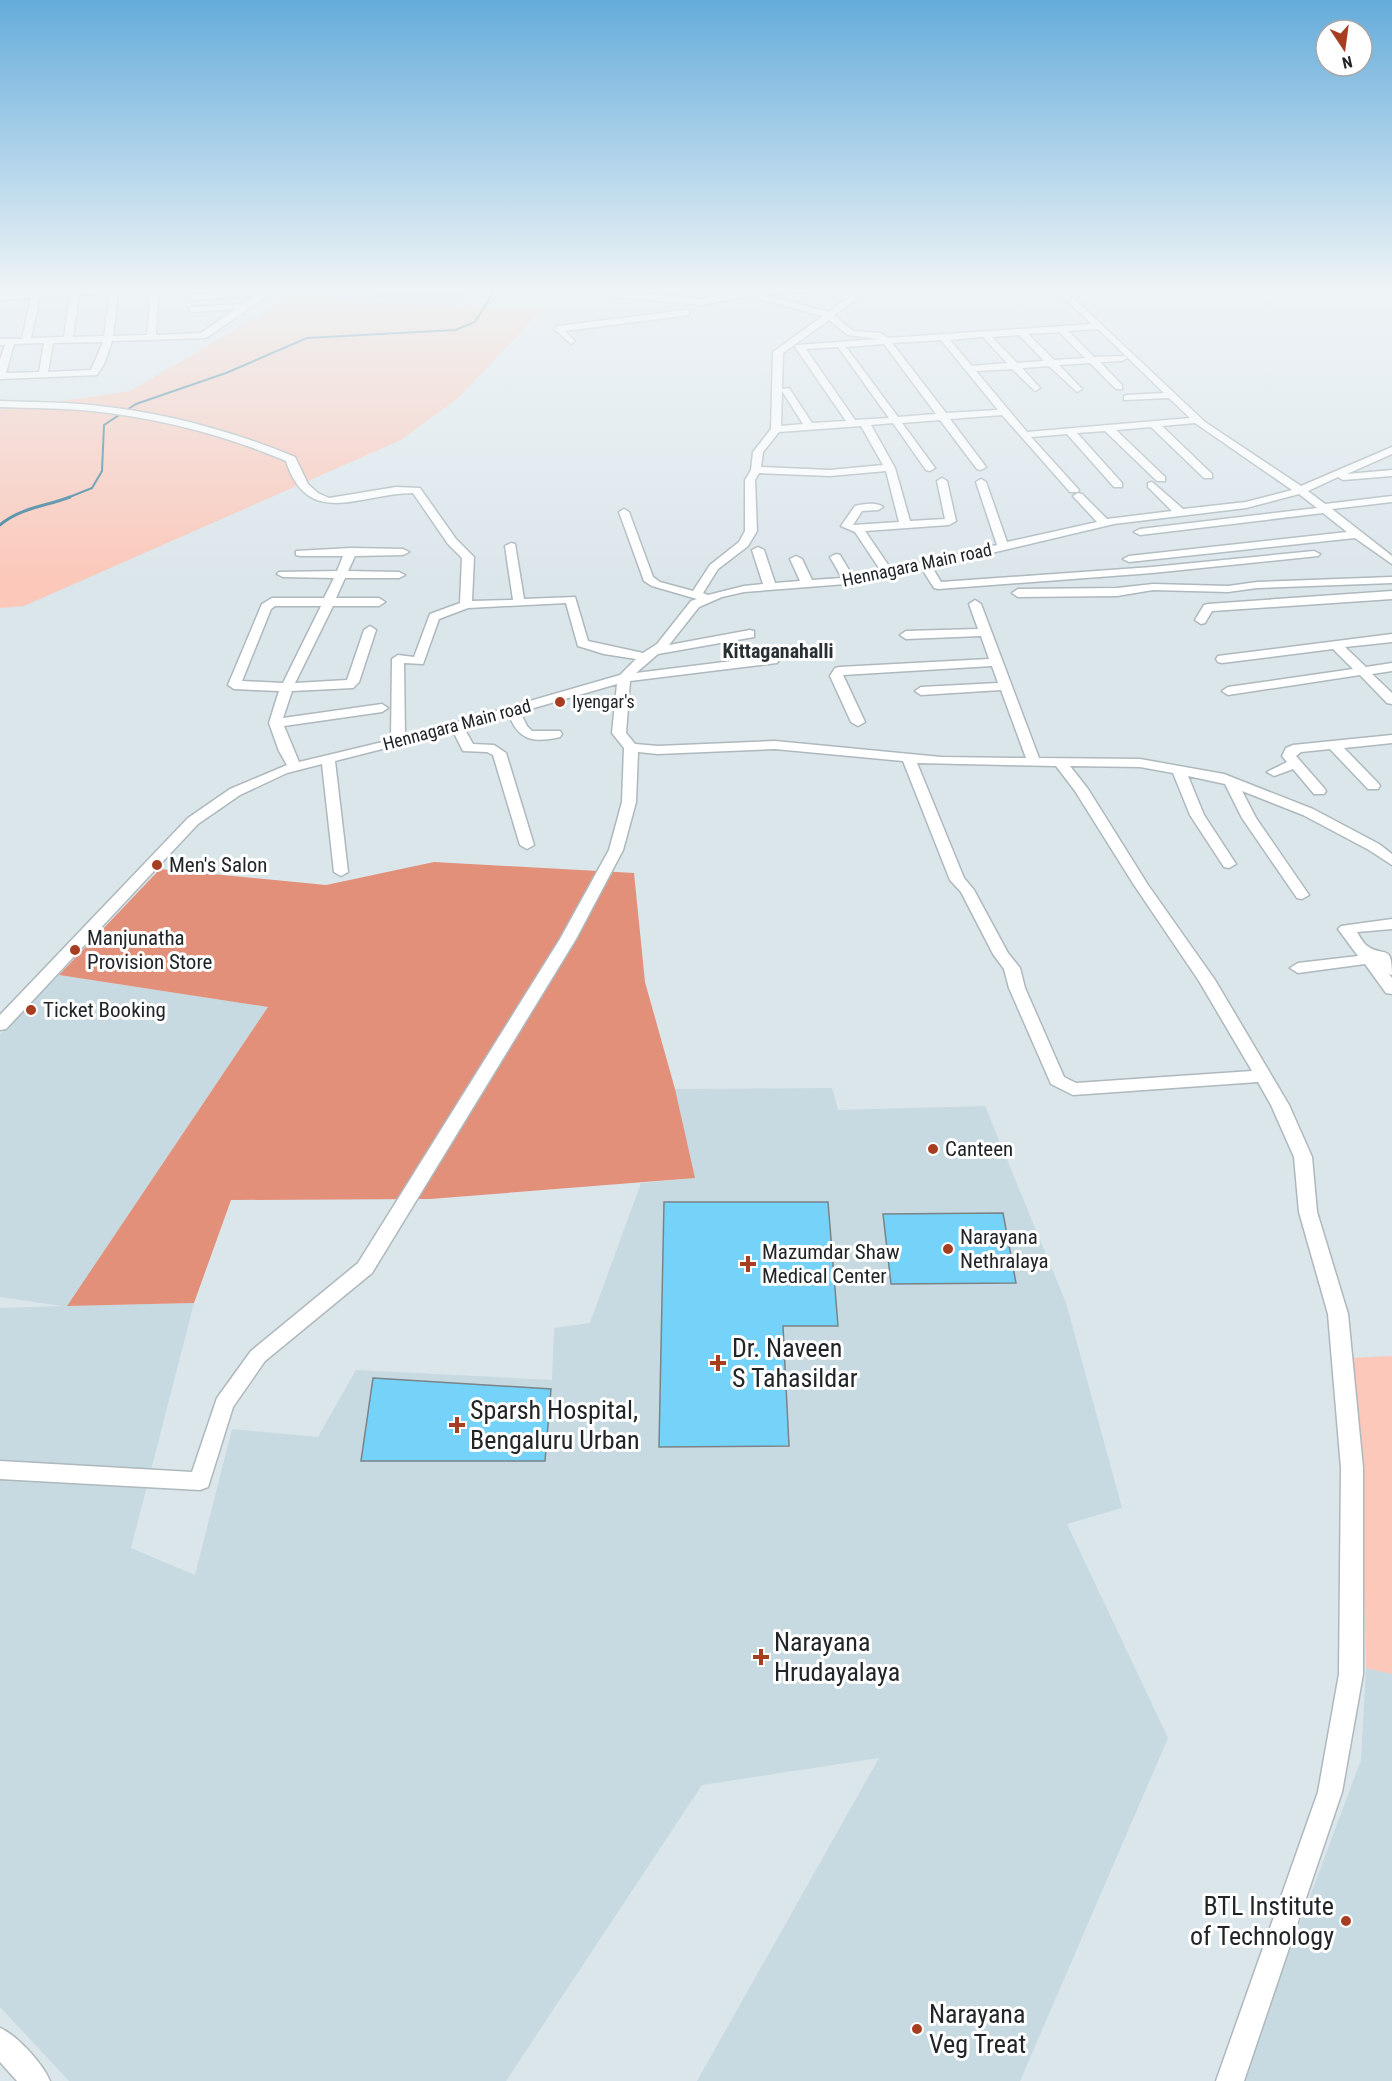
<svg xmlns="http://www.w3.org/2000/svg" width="1392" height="2081" viewBox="0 0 1392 2081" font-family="'Roboto Condensed',sans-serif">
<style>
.built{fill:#c7d9e1}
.green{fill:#fbc8ba}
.forest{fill:#e2907a}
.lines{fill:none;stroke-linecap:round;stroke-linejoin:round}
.stream-far1{stroke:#387c98;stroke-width:2}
.stream{stroke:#387c98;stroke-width:3}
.building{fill:#75d3fa;stroke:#7a8388;stroke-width:1.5}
.minor-casing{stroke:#aeb8bd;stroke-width:3}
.minor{fill:#fff;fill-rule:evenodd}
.poi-dot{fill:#a73e21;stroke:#fff;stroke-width:2}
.labels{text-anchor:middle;stroke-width:6;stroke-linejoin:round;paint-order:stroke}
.far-street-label{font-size:18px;fill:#212527;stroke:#fff}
.far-poi-label{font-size:18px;fill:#212527;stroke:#fff;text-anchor:start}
.far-quarter-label{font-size:20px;font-weight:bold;fill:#283034;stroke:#fff}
.poi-label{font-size:21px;fill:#212527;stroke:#fff;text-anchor:start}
.near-poi-label{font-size:26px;fill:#212527;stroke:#fff;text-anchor:start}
</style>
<rect width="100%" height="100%" fill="#dbe6eb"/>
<g class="built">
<path d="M384 287H468L463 302 369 298Z"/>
<path d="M59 975 268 1007 67 1306 194 1303 131 1548 195 1575 232 1429 318 1437 356 1370 552 1380 554 1328 590 1323 641 1183 694 1178 675 1089 832 1088 838 1110 985 1106 1066 1303 1122 1508 1067 1524 1168 1738 1020 2081H697L879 1758 702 1785 506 2081H69L0 2007V1308L62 1306 0 1297V1034Z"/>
<path d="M1366 1668 1392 1674V2081H1241L1361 1760Z"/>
</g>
<g class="green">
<path d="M286 300 543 309 458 398 401 440 24 606 0 608V410L130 391Z"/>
<path d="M1392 1356V1674L1366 1668 1361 1468 1349 1358Z"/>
</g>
<path class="forest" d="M434 862 634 873 645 982 675 1089 695 1178 430 1199 231 1200 194 1303 67 1306 268 1007 59 975 160 869 326 885Z"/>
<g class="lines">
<path class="stream-far1" d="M67 498 92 488 102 471 104 425 136 404 226 373 307 338 455 330 475 322 493 293 492 287"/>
<path class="stream" d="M0 525C19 508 47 506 70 497"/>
</g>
<g class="building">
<path d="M664 1202H828L838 1326H783L789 1446 659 1447Z"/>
<path d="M1003 1213 1016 1283 891 1284 883 1214Z"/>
<path d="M373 1378 551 1389 545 1461H361Z"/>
</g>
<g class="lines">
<g class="minor-casing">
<g id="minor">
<path d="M115 287H161L159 289 156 335 201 333 236 309 193 312 190 311V307L244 304 257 295 194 300 191 299V295L293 287 270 294 206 338 112 341 104 364 97 375 0 379V360L5 345H0V339H22L31 298 0 300V294ZM151 290 147 335 113 336 118 292ZM110 293 104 336 73 337 79 294ZM70 295 64 337 31 338 40 297ZM103 342 91 370 48 372 53 343ZM44 343 39 372 6 373 14 344Z"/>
<path d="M744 287 757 289 868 287 864 294 834 315 853 331 880 333 888 338 1092 324 1052 287H1104L1100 290 1067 292 1205 422 1301 486 1392 447V454L1347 474 1392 470V476L1343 480 1338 477 1308 491 1325 504 1392 496V502L1332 509 1392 556V564L1355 538 1129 562 1123 559 1129 556 1347 532 1323 513 1140 535 1134 532 1140 529 1317 508 1299 494 1246 508 1114 524 932 567 941 582 1152 567 1314 551 1320 554 1318 556 1152 573 938 589 934 588 922 569 859 583 744 592 722 597 699 607 669 645 750 630 754 631V637L658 654 636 673 773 656 779 660 777 663 630 681 626 733 635 744 658 746 775 741 941 757 1026 758 1001 690 921 695 915 691 921 687 998 683 992 666 843 675 865 722 858 726 851 722 830 676 835 668 839 667 989 659 981 636 906 639 900 635 906 631 978 629 969 604 975 600 981 604 1039 758 1140 759 1224 774 1313 809 1379 844 1392 854V865L1369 850 1303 815 1242 791 1256 818 1309 895 1302 899 1297 898 1242 818 1225 784 1188 776 1204 815 1236 864 1229 868 1224 867 1190 815 1173 773 1140 767 1070 766 1088 789 1148 885 1215 980 1289 1105 1312 1157 1317 1212 1348 1314 1363 1468V1674L1342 1792 1244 2081H1216L1318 1792 1339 1674 1341 1468 1328 1314 1299 1212 1294 1157 1271 1105 1258 1082 1073 1095 1051 1084 1009 988 1004 969 993 954 961 892 950 880 903 761 775 749 658 754 638 752 636 802 623 850 576 939 372 1273 265 1361 233 1407 208 1487 200 1490 0 1479V1461L192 1472 217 1398 251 1351 358 1263 560 939 609 850 622 802 624 748 612 733 617 684 520 712 527 726 532 731H560L562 734 560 737C534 743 519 741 509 715L464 728 473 744 494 745 506 753 534 845 527 849 520 845 493 755 487 752 463 751 453 731 335 761 348 872 341 876 334 872 322 764 287 773 240 795 198 824 6 1029 0 1030V1015L188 818 230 789 287 765 279 751 269 723 279 691 234 689 228 685 262 604 272 598H324L334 578 283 577 277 574 279 572 337 571 343 556H300L296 555V551L351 548 403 549 409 552 403 555 355 556 348 571 399 572 405 575 399 578H345L336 598H379L385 602 379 606H333L295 683 347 680 364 630 370 626 376 630 359 682 353 688 292 691 283 718 382 704 388 708 382 712 284 726 299 762 391 740 392 659 398 655 414 657 430 614 460 603 462 558 448 544 413 493C361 493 308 530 286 461 225 435 158 418 92 411 61 408 31 408 0 407V401C30 402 61 402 91 405 161 412 230 430 295 457L308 484 318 493 329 498 396 487 420 488 456 539 474 557 472 601 513 600 505 546 511 543 515 544 524 599 575 597 588 641 643 653 657 644 691 601 697 599 652 586 644 581 619 512 624 509 629 512 653 577 660 582 693 591 710 565 739 542 745 531V480L751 470 753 452 771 429 773 352 823 316 759 299 753 295 702 305 609 296 605 293 609 290 702 299 747 291ZM858 290 828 312 763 294ZM829 320 848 335 878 339 797 345 795 347 846 421 812 423 789 388 782 389 783 353ZM1098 329 1164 393 1127 395 1124 396V400L1169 398 1190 418 1027 432 976 371 1012 369 1035 391 1040 388 1022 368 1049 366 1077 392 1082 389 1059 365 1090 363 1116 389H1122V385L1100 362 1122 361 1127 358 1125 356 1094 357 1068 331ZM1059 332 1085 358 1054 360 1028 334ZM1019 335 1044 361 1017 363 992 337ZM983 337 1007 363 972 366 950 340ZM941 340 998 410 946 413 892 343ZM884 344 936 414 898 417 846 347ZM838 347 889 418 855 420 806 349ZM782 391 803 424 781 426ZM1002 415 1070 492H1078L1079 490 1031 437 1067 434 1114 487H1122V483L1077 433 1105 431 1157 481H1165V477L1116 430 1151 427 1204 478H1212V474L1162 426 1195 423 1292 490 1246 502 1183 509 1152 482 1148 483V487L1172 511 1107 519 1082 494 1078 493 1073 496 1097 522 1007 542 986 482 981 479 976 482 997 545 891 569 865 531 949 525 956 521 947 481 942 478 937 481 945 519 910 521 895 468 871 425 893 423 926 470 930 471 935 468 902 423 940 420 977 469 981 470 986 467 950 419ZM861 426 883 465 830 470 761 467 763 452 779 432ZM886 471 899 522 853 525 862 511 878 510 883 507C877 502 863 504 855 506L841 526 855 532 881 571 853 577 840 555 836 554 830 557 842 578 812 580 802 559 796 556 790 559 800 581 775 583 764 550 758 547 752 550 763 584 744 586 708 595 703 593 718 569 748 546 757 531 755 480 759 473 830 476ZM566 603 578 646 604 654 636 659 620 675 405 737 404 663 423 664 439 619 468 608ZM275 606H321L283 683 242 681 271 609ZM917 763 1056 766 1075 791 1134 885 1199 981 1252 1071 1076 1083 1064 1077 1025 988 1020 968 1008 953 974 890 964 878Z"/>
<path d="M1246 287H1256L1258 290 1254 293Z"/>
<path d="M686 310 689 311V315L565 331 575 341 571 344 554 329 558 326Z"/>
<path d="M1392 577V583L1257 588 1228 592 1153 590 1117 596 1018 597 1012 593 1018 589 1117 588 1153 584 1228 586 1257 582Z"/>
<path d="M1392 591V599L1212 611 1205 623 1201 624 1195 620 1204 605 1208 604Z"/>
<path d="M1392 634V642L1345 647 1366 667 1392 663V671L1372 674 1392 693V704L1387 703 1360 675 1228 695 1222 691 1228 687 1353 669 1333 649 1222 663 1218 662 1216 659 1218 656Z"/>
<path d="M1392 735V743L1344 748 1378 783 1380 786 1378 789H1368L1330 749 1301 752 1296 756 1324 788 1326 791 1324 794H1314L1293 769 1274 776 1267 772 1287 762 1282 756 1286 748 1293 745Z"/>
<path d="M1392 919V929L1357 932C1359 936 1363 942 1366 945 1383 959 1392 941 1392 975L1389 974 1392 978V994L1386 993 1365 964 1298 973 1290 968 1298 963 1358 956 1338 929 1341 926Z"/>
<path d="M0 2028C17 2035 43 2064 50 2081H17L0 2062Z"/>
</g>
</g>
<use href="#minor" class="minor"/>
</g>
<linearGradient id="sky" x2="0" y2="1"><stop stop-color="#65acdb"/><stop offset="0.5" stop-color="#eff4f6"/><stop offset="1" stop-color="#eff4f6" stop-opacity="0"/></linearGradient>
<rect width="1392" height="579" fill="url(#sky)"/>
<g class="poi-dot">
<circle cx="560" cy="702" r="6"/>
<circle cx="157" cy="865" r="6"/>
<circle cx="75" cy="950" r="6"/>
<circle cx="31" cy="1010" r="6"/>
<circle cx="933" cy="1149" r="6"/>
<circle cx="948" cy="1249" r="6"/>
<path d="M745 1255h6v6h6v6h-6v6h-6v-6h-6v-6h6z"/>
<path d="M715 1354h6v6h6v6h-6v6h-6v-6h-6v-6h6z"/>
<path d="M454 1416h6v6h6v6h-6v6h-6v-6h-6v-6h6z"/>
<path d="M758 1648h6v6h6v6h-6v6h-6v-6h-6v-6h6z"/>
<circle cx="1346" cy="1921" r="6"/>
<circle cx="917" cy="2029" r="6"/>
</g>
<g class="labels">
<g class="far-street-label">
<text transform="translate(917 565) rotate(-12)" y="6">Hennagara Main road</text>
<text transform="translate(457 725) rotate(-15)" y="6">Hennagara Main road</text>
</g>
<g class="far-poi-label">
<text x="572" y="708">Iyengar's</text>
</g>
<g class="far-quarter-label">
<text x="778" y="658">Kittaganahalli</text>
</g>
<g class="poi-label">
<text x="169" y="872">Men's Salon</text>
<text x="87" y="945">Manjunatha<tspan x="87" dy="24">Provision Store</tspan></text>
<text x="43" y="1017">Ticket Booking</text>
<text x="945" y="1156">Canteen</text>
<text x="960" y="1244">Narayana<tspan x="960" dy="24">Nethralaya</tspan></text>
<text x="762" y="1259">Mazumdar Shaw<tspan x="762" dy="24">Medical Center</tspan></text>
</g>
<g class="near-poi-label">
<text x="732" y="1357">Dr. Naveen<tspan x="732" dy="30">S Tahasildar</tspan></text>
<text x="470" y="1419">Sparsh Hospital,<tspan x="470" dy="30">Bengaluru Urban</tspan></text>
<text x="774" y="1651">Narayana<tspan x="774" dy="30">Hrudayalaya</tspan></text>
<text x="1334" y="1915" text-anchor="end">BTL Institute<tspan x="1334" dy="30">of Technology</tspan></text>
<text x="929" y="2023">Narayana<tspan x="929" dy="30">Veg Treat</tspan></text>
</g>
</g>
<g transform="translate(1344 48) rotate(167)"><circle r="28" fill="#ffffff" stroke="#a6a8a9" stroke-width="1.5"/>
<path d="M0-4.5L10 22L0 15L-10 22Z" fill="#a73e21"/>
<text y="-9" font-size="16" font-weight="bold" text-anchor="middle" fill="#212527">N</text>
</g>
</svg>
